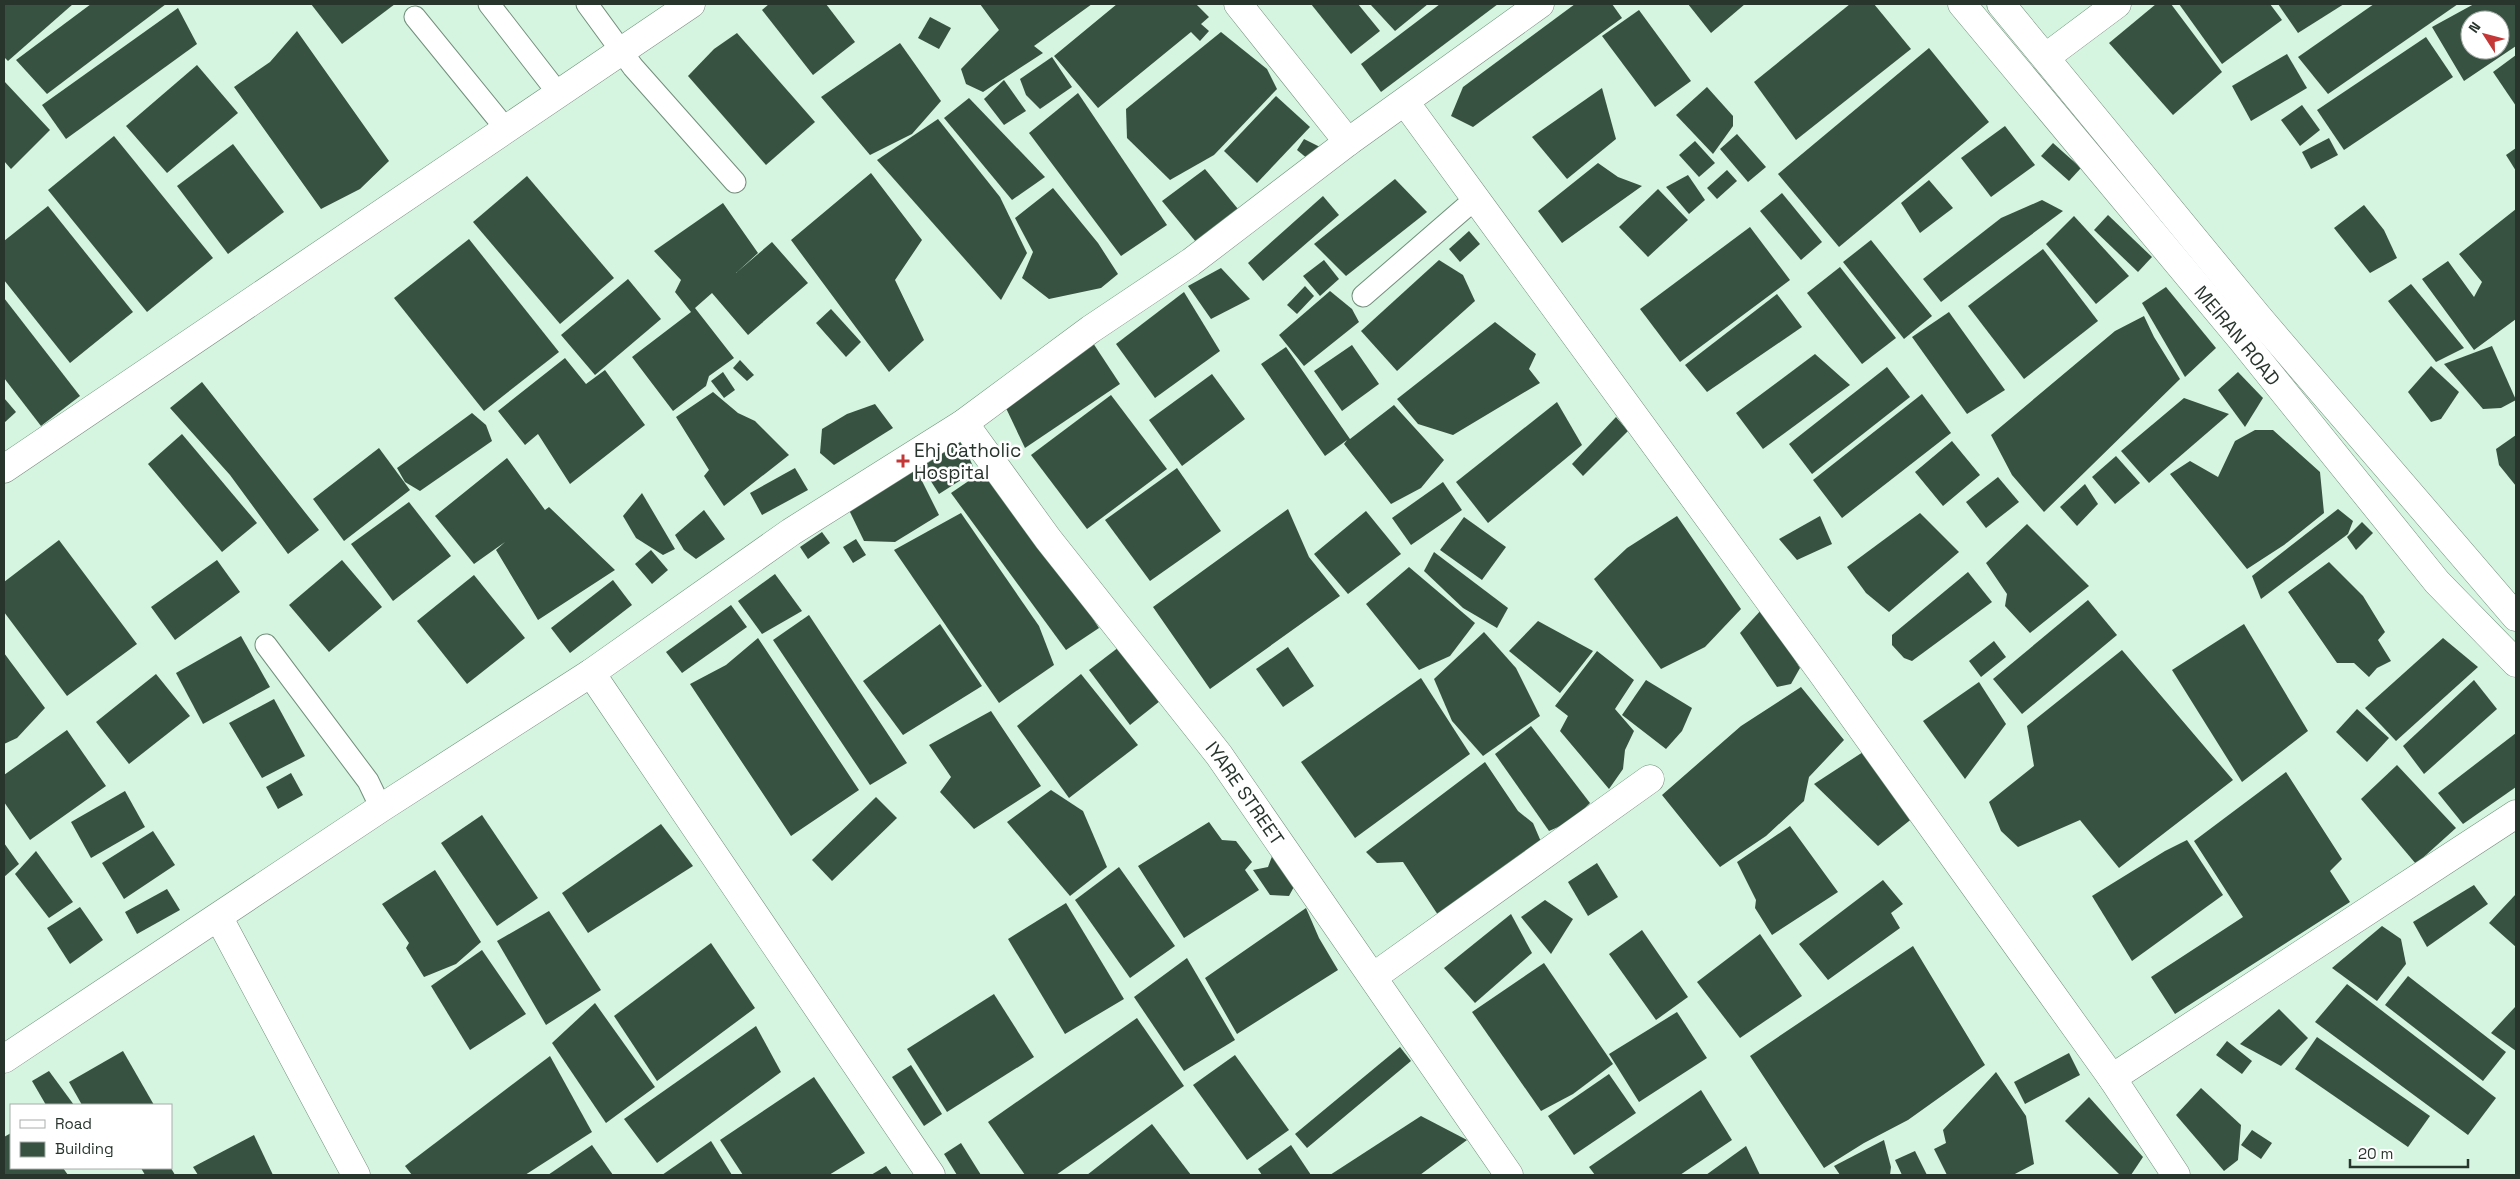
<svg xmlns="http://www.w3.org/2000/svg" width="2520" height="1179" viewBox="0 0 2520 1179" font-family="'Space Grotesk',sans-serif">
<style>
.building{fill:#375241;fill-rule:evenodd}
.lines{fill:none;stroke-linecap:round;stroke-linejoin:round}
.service-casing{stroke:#728f7c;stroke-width:23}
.minor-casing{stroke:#728f7c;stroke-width:29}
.secondary-casing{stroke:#728f7c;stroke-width:29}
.service{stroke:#fff;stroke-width:21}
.minor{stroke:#fff;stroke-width:28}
.secondary{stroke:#fff;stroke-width:28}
.poi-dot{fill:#c53636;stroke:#fff;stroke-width:2}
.labels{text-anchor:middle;stroke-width:5;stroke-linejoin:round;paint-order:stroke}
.street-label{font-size:19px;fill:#28352d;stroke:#fff}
.poi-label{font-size:19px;fill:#28352d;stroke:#fff;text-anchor:start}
</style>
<rect width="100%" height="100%" fill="#d5f5e0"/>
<g class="building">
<path d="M4 4H73L8 61 4 57Z"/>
<path d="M91 4H166L47 94 16 60Z"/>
<path d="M311 4H395L342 44Z"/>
<path d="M769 4H826L855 42 813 75 762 10Z"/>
<path d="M980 4H1092L1034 46 1043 53 983 92 966 84 961 69 999 30Z"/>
<path d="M1117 4H1196L1209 17 1201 24 1209 31 1200 41 1191 32 1098 108 1054 56Z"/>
<path d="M1311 4H1358L1380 31 1351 54Z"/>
<path d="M1370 4H1428L1395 31Z"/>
<path d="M1440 4H1498L1381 92 1361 64Z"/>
<path d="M1575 4H1612L1622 18 1473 127 1451 116 1463 87Z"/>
<path d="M1688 4H1745L1711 33Z"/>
<path d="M1850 4H1874L1911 49 1796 140 1754 82Z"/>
<path d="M2156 4H2171L2222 72 2173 115 2109 43Z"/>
<path d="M2179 4H2270L2282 20 2222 64Z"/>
<path d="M2278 4H2344L2298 33Z"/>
<path d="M2374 4H2458L2328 94 2298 57Z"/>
<path d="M2474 4H2516V46L2464 81 2432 27ZM2470 20H2500V50H2470Z"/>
<path d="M178 8 197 44 66 139 42 105Z"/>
<path d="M1639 10 1691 81 1655 107 1602 36Z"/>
<path d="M930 17 951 28 939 49 918 38Z"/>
<path d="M297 31 389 161 360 189 321 209 234 87 270 62Z"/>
<path d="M1221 32 1267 69 1277 89 1214 155 1170 180 1127 138 1126 109Z"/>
<path d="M737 33 815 122 766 165 688 76 714 49Z"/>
<path d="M2426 37 2453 77 2344 150 2317 110Z"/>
<path d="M900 43 941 101 912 134 870 155 821 97Z"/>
<path d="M1929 48 1989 122 1839 247 1778 174Z"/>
<path d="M2287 54 2307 88 2251 121 2232 86Z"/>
<path d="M2516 55V106L2493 72Z"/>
<path d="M1052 57 1072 87 1040 109 1026 95 1020 79Z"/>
<path d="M197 65 238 113 167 173 126 126Z"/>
<path d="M1004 80 1026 111 1004 125 984 99Z"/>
<path d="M4 81 50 130 11 169 4 161Z"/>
<path d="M1707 87 1733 116V126L1713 154 1676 115Z"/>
<path d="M1602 88 1616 139 1567 179 1532 137Z"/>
<path d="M1078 93 1167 225 1121 256 1029 133Z"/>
<path d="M1276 96 1310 127 1257 183 1224 151Z"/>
<path d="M969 98 1045 177 1012 200 944 118Z"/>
<path d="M2302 105 2320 130 2300 146 2281 120Z"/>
<path d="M938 119 1000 197 1027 253 1001 300 877 160Z"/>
<path d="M2005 126 2035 165 1991 197 1961 158Z"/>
<path d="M1737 134 1766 167 1748 182 1720 149Z"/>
<path d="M114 136 213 258 147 312 48 190Z"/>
<path d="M2329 138 2338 155 2311 169 2302 152Z"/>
<path d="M1304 139 1324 149 1314 164 1297 150Z"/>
<path d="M1695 141 1715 163 1699 177 1679 155Z"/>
<path d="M2053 143 2081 168 2069 181 2041 156Z"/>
<path d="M233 144 284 212 228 254 177 186Z"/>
<path d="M2516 148V171L2506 155Z"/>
<path d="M1598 163 1618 177 1642 186 1562 243 1538 211Z"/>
<path d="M1205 169 1238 209 1201 248 1162 201Z"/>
<path d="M1727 170 1737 181 1717 199 1707 188Z"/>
<path d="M871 173 922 240 895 280 924 340 889 372 791 240Z"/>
<path d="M1688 175 1705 200 1689 214 1666 187Z"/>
<path d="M527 176 614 278 560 324 473 222Z"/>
<path d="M1395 179 1427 212 1346 276 1314 244Z"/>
<path d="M1929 180 1953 208 1920 233 1901 203Z"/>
<path d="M1053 188 1098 243 1118 274 1101 288 1049 299 1022 278 1033 252 1015 218Z"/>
<path d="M1658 189 1688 220 1648 257 1619 227Z"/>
<path d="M1782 193 1822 242 1801 260 1760 211Z"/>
<path d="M1323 196 1339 215 1263 281 1248 263Z"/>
<path d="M2042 200 2063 211 1941 302 1923 279 2001 218Z"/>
<path d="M723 203 758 253 736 273 772 242 808 283 748 335 712 293 695 308 734 358 709 376 706 386 673 411 632 357 691 312 675 292 681 280 654 251Z"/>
<path d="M2364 205 2384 230 2397 258 2370 273 2334 228Z"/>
<path d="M48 206 133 312 70 363 4 280V241Z"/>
<path d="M2516 209V319L2474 350 2422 279 2448 261 2474 297 2482 282 2459 254Z"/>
<path d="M2108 215 2152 257 2138 272 2094 230Z"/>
<path d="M2074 216 2129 276 2096 304 2046 244Z"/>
<path d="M1750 227 1790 280 1680 362 1640 309Z"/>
<path d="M1469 231 1480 244 1460 262 1449 249Z"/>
<path d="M469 239 559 352 484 411 394 298Z"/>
<path d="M1871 240 1932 316 1904 339 1843 262Z"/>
<path d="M2043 249 2098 321 2024 379 1968 306Z"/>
<path d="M1324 260 1339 279 1320 296 1303 276Z"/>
<path d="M1439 260 1463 275 1475 301 1397 371 1361 331Z"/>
<path d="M1840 267 1896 338 1862 364 1807 293Z"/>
<path d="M1221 268 1250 299 1211 319 1188 286Z"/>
<path d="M628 279 661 319 595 375 561 335Z"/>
<path d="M2411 284 2464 348 2436 362 2388 301Z"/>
<path d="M1305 286 1314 296 1297 314 1287 305Z"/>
<path d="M2166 287 2216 348 2185 377 2142 303Z"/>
<path d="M1330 291 1352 309 1359 322 1304 366 1279 335Z"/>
<path d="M1184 292 1220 351 1155 398 1116 344Z"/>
<path d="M1777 294 1802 327 1707 392 1685 365Z"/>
<path d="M4 298 80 396 41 426 4 378Z"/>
<path d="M831 309 861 342 846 357 816 323Z"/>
<path d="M1949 312 2005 390 1967 414 1912 337Z"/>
<path d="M2144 316 2154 337 2180 379 2044 512 2012 475 1991 435 2115 331Z"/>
<path d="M1495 322 1536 354 1529 369 1540 383 1453 435 1418 424 1397 399Z"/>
<path d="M1093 343 1120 384 1025 448 1004 404Z"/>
<path d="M1352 345 1379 384 1342 411 1314 371Z"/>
<path d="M2492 346 2516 400 2501 408 2483 409 2444 364Z"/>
<path d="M1286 347 1350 439 1394 405 1444 460 1421 488 1391 504 1344 444 1347 440 1325 456 1261 364Z"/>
<path d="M1815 354 1850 385 1763 449 1736 413Z"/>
<path d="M565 358 586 384 605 370 645 425 570 484 538 434 525 445 498 411Z"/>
<path d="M740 360 754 375 747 381 733 368Z"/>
<path d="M2431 366 2459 392 2441 419 2431 422 2408 392Z"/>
<path d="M1887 367 1910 397 1812 474 1789 444Z"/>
<path d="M723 372 735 390 724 398 711 381Z"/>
<path d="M2238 372 2263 398 2245 427 2218 390Z"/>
<path d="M1212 374 1245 419 1182 466 1149 420Z"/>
<path d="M202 382 319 530 288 554 230 475 170 408Z"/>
<path d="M713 392 738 413 755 421 789 455 724 506 704 476 709 470 676 417Z"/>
<path d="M1922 394 1951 433 1842 518 1813 480Z"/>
<path d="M1111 395 1167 469 1087 529 1031 455Z"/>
<path d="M4 398 16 412 4 423Z"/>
<path d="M2184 398 2229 414 2149 483 2121 451Z"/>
<path d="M1557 402 1582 445 1488 523 1456 482Z"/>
<path d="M875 404 893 428 834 465 820 453 822 429 847 414Z"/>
<path d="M472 413 486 425 492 441 420 491 405 482 397 468Z"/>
<path d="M1616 417 1628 431 1583 476 1572 464Z"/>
<path d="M2255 430H2273L2320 472 2324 513 2284 545 2247 569 2170 474 2190 461 2218 477 2235 441Z"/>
<path d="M182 434 257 523 222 552 148 464Z"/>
<path d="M2516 435V486L2499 465 2496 449Z"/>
<path d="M961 439 975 471 939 494 922 467Z"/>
<path d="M1952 441 1980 475 1943 506 1915 472Z"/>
<path d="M379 448 410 490 344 541 313 499Z"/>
<path d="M2116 456 2140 483 2115 504 2092 477Z"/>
<path d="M507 458 545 510 549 507 615 570 538 620 496 550 505 542 474 564 435 516Z"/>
<path d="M914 465 939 515 895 542 864 541 849 510Z"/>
<path d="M992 465 1099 628 1066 650 951 493Z"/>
<path d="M795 468 808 490 762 515 750 493Z"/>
<path d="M1177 468 1221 531 1150 581 1105 520Z"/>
<path d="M1998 477 2019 502 1986 528 1966 502Z"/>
<path d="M1443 482 1462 510 1411 545 1392 518Z"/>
<path d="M2085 484 2098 504 2077 526 2060 507Z"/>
<path d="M642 493 675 549 663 555 636 538 623 516Z"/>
<path d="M409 502 451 556 393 601 351 544Z"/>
<path d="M1288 509 1309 557 1340 596 1210 689 1153 607Z"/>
<path d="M2338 509 2353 521 2348 534 2261 599 2252 576Z"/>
<path d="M704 510 725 539 696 559 684 550 675 535Z"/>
<path d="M1366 511 1401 554 1348 594 1314 554Z"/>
<path d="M961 513 1039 626 1054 665 999 703 894 550Z"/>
<path d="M1920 513 1959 552 1889 612 1866 593 1847 567Z"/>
<path d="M1677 516 1741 609 1705 647 1661 669 1594 579 1627 548Z"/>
<path d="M1820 516 1832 544 1797 560 1779 539Z"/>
<path d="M1464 517 1506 547 1482 580 1440 550Z"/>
<path d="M2362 522 2373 533 2356 550 2347 537Z"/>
<path d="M2027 524 2089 586 2030 633 2005 606 2007 594 1986 563Z"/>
<path d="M822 532 830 543 808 559 800 547Z"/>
<path d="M856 539 866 555 853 563 843 547Z"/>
<path d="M59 540 137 644 67 696 4 612V582Z"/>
<path d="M651 550 668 570 652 584 635 564Z"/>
<path d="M1434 552 1508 608 1497 628 1463 608 1424 571Z"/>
<path d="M217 560 240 592 175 640 151 607Z"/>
<path d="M342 560 382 607 329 652 289 605Z"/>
<path d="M2329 562 2363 596 2385 632 2378 640 2391 661 2377 668 2369 677 2354 663H2337L2288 592Z"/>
<path d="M1409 567 1475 623 1450 656 1419 670 1366 604Z"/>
<path d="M1968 572 1992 602 1912 661 1904 658 1892 645V635Z"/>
<path d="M775 574 802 611 762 634 738 601Z"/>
<path d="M474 575 525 638 467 684 417 621Z"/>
<path d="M613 580 632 605 570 653 551 628Z"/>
<path d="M2088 600 2117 635 2022 714 1993 679Z"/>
<path d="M731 605 747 627 682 673 666 652Z"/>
<path d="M1763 608 1800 668 1791 684 1777 687 1740 633Z"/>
<path d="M809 615 907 763 870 785 773 640Z"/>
<path d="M1538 621 1593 651 1560 693 1509 651Z"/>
<path d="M940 624 982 686 903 735 863 681Z"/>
<path d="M2244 624 2308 731 2242 782 2172 670Z"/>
<path d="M1484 632 1516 668 1540 716 1483 756 1452 721 1434 679Z"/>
<path d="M241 636 270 687 203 724 176 673Z"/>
<path d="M758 638 859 790 791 836 690 684 726 665Z"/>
<path d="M2443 638 2478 667 2396 741 2365 708Z"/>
<path d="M1994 641 2006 657 1981 677 1969 661Z"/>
<path d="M1119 647 1160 701 1130 725 1089 670Z"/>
<path d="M1288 647 1314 686 1283 707 1256 669Z"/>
<path d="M2122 650 2233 780 2119 868 2080 820 2018 847 2001 831 1989 802 2034 766 2027 726Z"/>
<path d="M1597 651 1634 680 1615 709 1634 731 1625 750 1623 769 1609 789 1560 731 1568 716 1555 706Z"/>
<path d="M4 653 45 708 17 738 4 744Z"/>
<path d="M156 674 190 716 129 764 96 722Z"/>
<path d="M1081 674 1138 745 1069 798 1017 726Z"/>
<path d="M1421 678 1470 754 1355 838 1301 762Z"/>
<path d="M1646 680 1692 708 1682 731 1666 749 1622 715Z"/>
<path d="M2474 680 2497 709 2424 774 2403 746Z"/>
<path d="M1979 682 2006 724 1965 779 1923 721Z"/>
<path d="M1801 687 1844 740 1809 777 1804 801 1766 836 1720 867 1662 795 1741 726Z"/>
<path d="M274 699 305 756 262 778 229 723Z"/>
<path d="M2357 709 2389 738 2367 762 2336 732Z"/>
<path d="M991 711 1041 786 974 829 940 792 951 777 929 745Z"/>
<path d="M1531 726 1590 803 1572 821 1549 831 1495 754Z"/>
<path d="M67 730 106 786 30 840 4 802V775Z"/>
<path d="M2516 733V787L2463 824 2438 793Z"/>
<path d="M1863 752 1914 817 1878 846 1814 784Z"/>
<path d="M1485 762 1518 811 1533 823 1542 844 1440 918 1403 862 1377 863 1366 852Z"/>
<path d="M2397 765 2456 828 2416 864 2361 799Z"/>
<path d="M2286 772 2342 859 2330 871 2350 902 2175 1014 2151 977 2243 917 2194 841Z"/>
<path d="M291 773 303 795 278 809 266 787Z"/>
<path d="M1051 790 1083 811 1107 867 1070 896 1007 822Z"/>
<path d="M125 791 145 827 91 858 71 822Z"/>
<path d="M876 797 897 818 832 881 812 860Z"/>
<path d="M482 815 538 898 497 926 441 843Z"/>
<path d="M1209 822 1222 840 1236 841 1252 862 1245 870 1259 890 1184 938 1138 866Z"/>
<path d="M661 824 693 866 588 933 562 893Z"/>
<path d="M1790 826 1838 892 1772 935 1755 908 1756 900 1737 862Z"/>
<path d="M153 831 175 865 124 899 102 863Z"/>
<path d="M2187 840 2223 895 2132 961 2092 896 2165 851Z"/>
<path d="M4 843 19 864 4 877Z"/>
<path d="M36 851 73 902 49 918 15 874Z"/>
<path d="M1274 851 1296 883 1289 896 1270 895 1253 870 1268 867Z"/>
<path d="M1597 863 1618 897 1588 916 1568 882Z"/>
<path d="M1119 867 1175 946 1130 978 1075 900Z"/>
<path d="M435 870 481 942 456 964 424 977 406 948 409 943 382 904Z"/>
<path d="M1883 880 1903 904 1891 913 1900 928 1828 980 1799 944Z"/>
<path d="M2474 885 2488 904 2427 947 2413 922Z"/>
<path d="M167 889 180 910 137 934 125 912Z"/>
<path d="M2516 894V947L2489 923Z"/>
<path d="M1545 900 1573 919 1551 954 1521 917Z"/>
<path d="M1066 903 1124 999 1065 1034 1008 939Z"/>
<path d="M80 907 103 940 70 964 47 928Z"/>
<path d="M1306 908 1319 938 1338 970 1237 1034 1205 978Z"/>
<path d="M549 911 601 990 546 1025 497 941Z"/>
<path d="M1511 914 1532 953 1475 1003 1444 968Z"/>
<path d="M2382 926 2401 939 2406 964 2377 1001 2332 968Z"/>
<path d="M1642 930 1688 997 1656 1020 1609 954Z"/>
<path d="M1760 934 1802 996 1740 1038 1697 982Z"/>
<path d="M711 943 755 1008 657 1081 614 1016Z"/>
<path d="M1913 946 1985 1065 1908 1120 1864 1143 1824 1168 1750 1056Z"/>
<path d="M482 950 526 1014 470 1050 431 986Z"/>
<path d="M1187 958 1235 1040 1184 1071 1134 997Z"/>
<path d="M1544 963 1613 1064 1573 1094 1541 1111 1472 1012Z"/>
<path d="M2408 976 2506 1052 2483 1081 2385 1005Z"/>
<path d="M2347 984 2496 1098 2468 1135 2315 1022Z"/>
<path d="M994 994 1034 1057 947 1112 907 1049Z"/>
<path d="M595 1003 655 1087 606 1123 552 1043Z"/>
<path d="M2516 1006V1051L2491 1033Z"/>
<path d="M2279 1009 2308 1038 2281 1066 2240 1044Z"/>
<path d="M1677 1012 1707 1058 1639 1102 1609 1054Z"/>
<path d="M1137 1018 1184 1086 1056 1175H1025L988 1122Z"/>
<path d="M756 1026 781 1072 657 1163 624 1119Z"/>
<path d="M2317 1037 2430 1116 2408 1147 2295 1069Z"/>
<path d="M2227 1041 2252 1061 2242 1074 2216 1055Z"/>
<path d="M1400 1047 1411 1061 1307 1148 1295 1134Z"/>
<path d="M123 1051 154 1105H82L69 1082Z"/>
<path d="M2069 1053 2080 1075 2025 1104 2014 1082Z"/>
<path d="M1235 1055 1289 1130 1247 1160 1193 1085Z"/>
<path d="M550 1056 592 1132 525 1175H412L405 1166Z"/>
<path d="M911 1065 942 1114 924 1126 892 1077Z"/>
<path d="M49 1071 74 1105H46L32 1081Z"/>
<path d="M1996 1072 2026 1116 2034 1164 2013 1175H1947L1934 1149 1946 1143 1943 1130Z"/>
<path d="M1609 1074 1636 1113 1574 1155 1548 1116Z"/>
<path d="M814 1077 865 1153 829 1175H743L720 1140Z"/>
<path d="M2201 1088 2241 1125 2238 1160 2224 1171 2176 1115Z"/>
<path d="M1701 1090 1732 1140 1680 1175H1595L1589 1167Z"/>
<path d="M2089 1097 2143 1157 2131 1175H2120L2065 1121Z"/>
<path d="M1421 1116 1467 1140 1420 1175H1330Z"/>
<path d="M1152 1124 1191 1175H1087Z"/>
<path d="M2252 1130 2272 1143 2261 1159 2241 1145Z"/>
<path d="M11 1133V1168H63L68 1175H4V1137Z"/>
<path d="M254 1135 273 1175H198L193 1167Z"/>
<path d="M1884 1140 1891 1167 1890 1175H1840L1834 1166Z"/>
<path d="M711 1141 732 1175H662Z"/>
<path d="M961 1143 981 1175H957L944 1154Z"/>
<path d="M592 1145 613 1175H548Z"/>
<path d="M1291 1145 1311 1175H1262L1258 1169Z"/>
<path d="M1746 1146 1760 1175H1706Z"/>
<path d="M1915 1151 1927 1175H1902L1895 1160Z"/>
<path d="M886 1166 892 1175H871Z"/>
<path d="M141 1168H171L175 1175H145Z"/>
</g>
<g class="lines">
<g class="service-casing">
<g id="service">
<path d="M489 4 558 93"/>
<path d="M587 4 633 67 735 182"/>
<path d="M415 17 506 129"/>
<path d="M1363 296 1475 199"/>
<path d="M266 645 368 781 381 808"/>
</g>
</g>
<g class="minor-casing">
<g id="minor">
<path d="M1238 4 1348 142"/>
<path d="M2046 57 2117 4"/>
<path d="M1405 102 1822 673 2112 1078 2516 814"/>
<path id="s1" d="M964 423 1048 539 1219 755 1509 1175"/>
<path d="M4 469 691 4"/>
<path d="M591 673 931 1175"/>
<path d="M219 918 356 1175"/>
<path d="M1373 977 1650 779"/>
<path d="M4 1059 381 808 591 673 791 532 964 423 1091 329 1191 262 1348 142 1540 4"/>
<path d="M2112 1078 2176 1175"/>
</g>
</g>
<g class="secondary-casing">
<g id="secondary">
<path id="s2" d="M1962 4 2242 340 2437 582 2516 663"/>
<path d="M2001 4 2259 318 2516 617"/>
</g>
</g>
<use href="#service" class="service"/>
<use href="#minor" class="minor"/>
<use href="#secondary" class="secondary"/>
</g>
<path class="poi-dot" d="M900.5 453.5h5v5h5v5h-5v5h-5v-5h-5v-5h5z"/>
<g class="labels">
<g class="street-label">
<text dy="7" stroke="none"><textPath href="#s2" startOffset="431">MEIRAN ROAD</textPath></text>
<text dy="7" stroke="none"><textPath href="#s1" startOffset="465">IYARE STREET</textPath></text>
</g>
<g class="poi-label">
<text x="914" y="457">Ehj Catholic<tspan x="914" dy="22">Hospital</tspan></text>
</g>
</g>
<rect width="2520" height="1179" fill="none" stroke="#28352d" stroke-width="10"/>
<rect x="10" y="1104" width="162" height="65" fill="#ffffff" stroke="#a9aeab"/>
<rect x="20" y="1120" width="25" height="8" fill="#ffffff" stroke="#a9aeab"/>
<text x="55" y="1129" font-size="15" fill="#28352d">Road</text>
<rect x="20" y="1142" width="25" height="15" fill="#375241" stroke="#a9aeab"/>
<text x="55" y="1154" font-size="15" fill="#28352d">Building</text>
<g transform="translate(2485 35) rotate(306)"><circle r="24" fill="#ffffff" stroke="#a9aeab"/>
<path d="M0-4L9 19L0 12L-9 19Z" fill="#c53636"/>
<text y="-8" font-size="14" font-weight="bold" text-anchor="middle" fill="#28352d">N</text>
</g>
<path d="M2350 1159v8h118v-8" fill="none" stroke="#28352d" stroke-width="2.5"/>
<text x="2358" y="1159" font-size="15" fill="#28352d" stroke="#ffffff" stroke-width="4" paint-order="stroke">20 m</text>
</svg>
